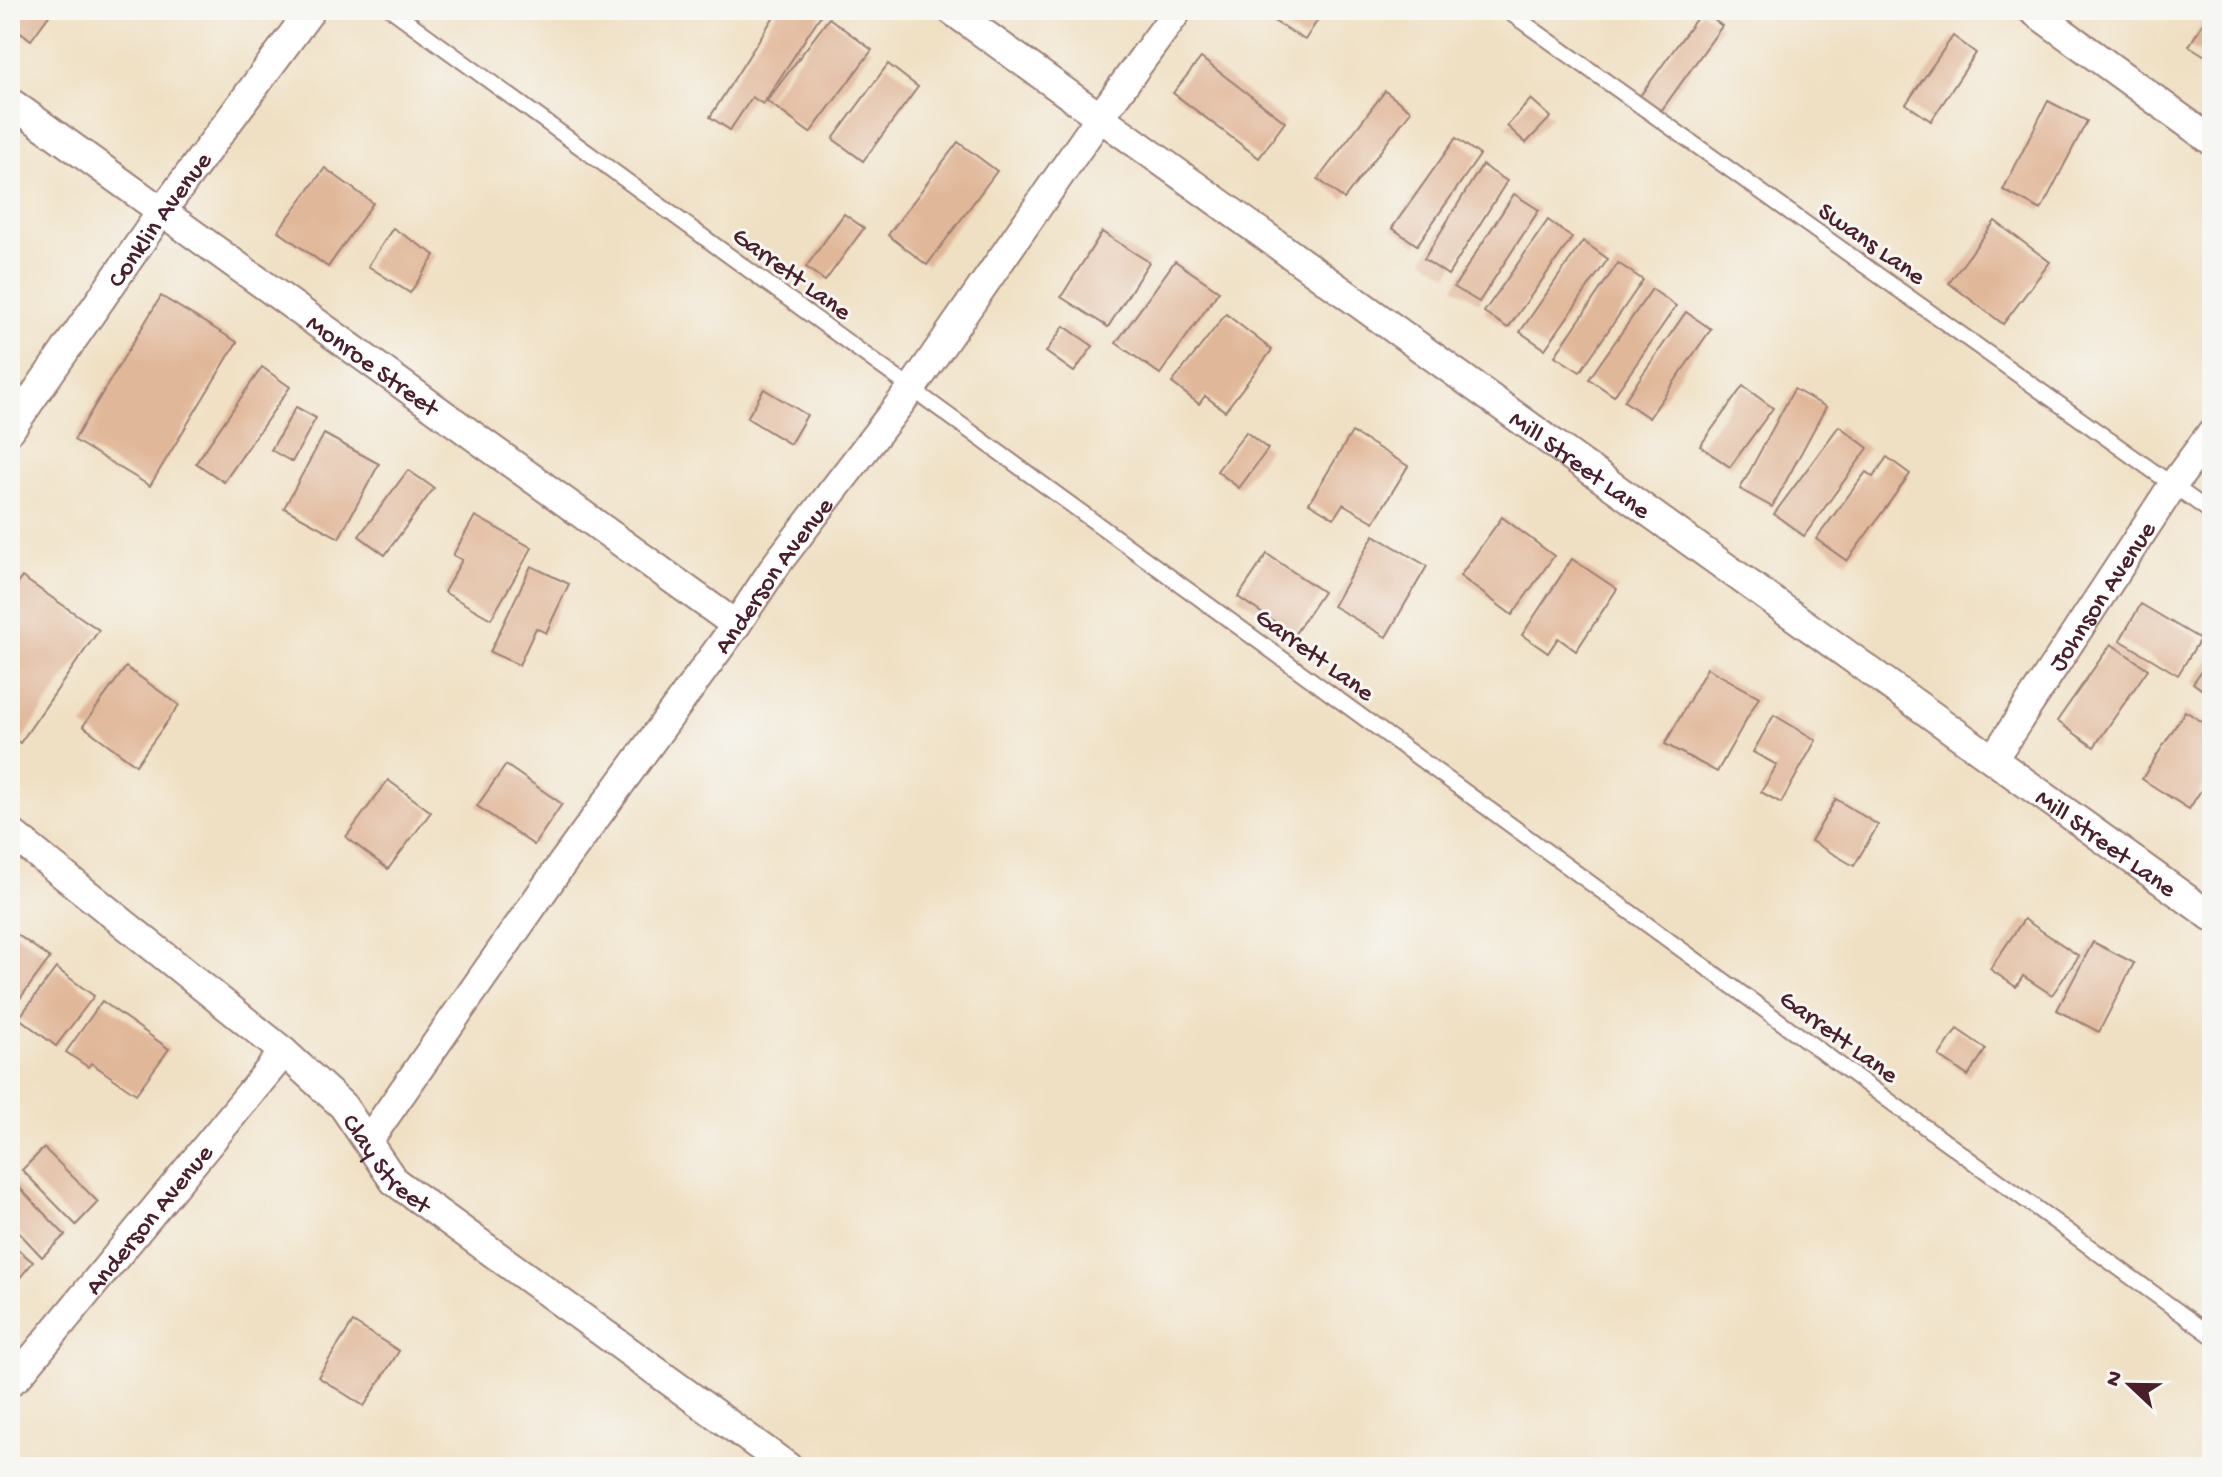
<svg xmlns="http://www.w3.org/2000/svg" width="2222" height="1477" viewBox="0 0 2222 1477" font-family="'Gochi Hand',sans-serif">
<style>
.building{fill:#e1b799}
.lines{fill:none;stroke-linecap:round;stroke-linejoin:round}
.lane-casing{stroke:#9d8077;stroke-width:18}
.street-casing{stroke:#9d8077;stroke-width:32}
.lane{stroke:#fff;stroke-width:14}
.street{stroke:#fff;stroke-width:28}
.labels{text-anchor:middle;stroke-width:6;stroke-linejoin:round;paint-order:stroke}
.street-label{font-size:26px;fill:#4a1f2b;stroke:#f6f6f2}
</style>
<rect width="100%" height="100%" fill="#f6f6f2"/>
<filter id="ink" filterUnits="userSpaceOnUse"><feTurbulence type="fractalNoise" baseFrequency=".0125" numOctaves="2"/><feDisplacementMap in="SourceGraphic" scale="16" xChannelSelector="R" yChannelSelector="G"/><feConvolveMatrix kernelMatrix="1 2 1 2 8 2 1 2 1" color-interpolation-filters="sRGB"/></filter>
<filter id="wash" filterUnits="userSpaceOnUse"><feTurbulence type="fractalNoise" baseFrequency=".006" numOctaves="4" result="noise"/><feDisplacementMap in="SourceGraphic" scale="32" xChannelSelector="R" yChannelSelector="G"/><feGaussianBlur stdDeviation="1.8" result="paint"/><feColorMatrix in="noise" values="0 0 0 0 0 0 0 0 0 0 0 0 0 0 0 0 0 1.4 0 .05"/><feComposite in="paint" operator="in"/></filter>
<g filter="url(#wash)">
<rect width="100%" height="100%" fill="#f0e0c3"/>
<g id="blocks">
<g class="building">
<path d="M10 10H53L31 40 14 27 10 33Z"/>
<path d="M778 10H824L763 104 752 97 730 130 710 117Z"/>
<path d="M1260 10H1324L1305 40 1259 12Z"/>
<path d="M2211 10H2212V60L2189 46Z"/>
<path d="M1702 11 1722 26 1661 111 1640 96Z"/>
<path d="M829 18 872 50 810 133 767 101Z"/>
<path d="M1953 36 1976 53 1931 121 1906 104Z"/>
<path d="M1201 58 1285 122 1259 158 1173 93Z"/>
<path d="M888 64 918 87 863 161 833 139Z"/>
<path d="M1385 91 1411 111 1344 199 1318 179Z"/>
<path d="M1531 99 1551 117 1526 143 1507 126Z"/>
<path d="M2048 101 2087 121 2041 210 2003 190Z"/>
<path d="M1456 138 1480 155 1417 245 1392 228Z"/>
<path d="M958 142 997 171 927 265 888 235Z"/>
<path d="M1482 165 1507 181 1448 275 1424 259Z"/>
<path d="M325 168 373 203 328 267 278 231Z"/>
<path d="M1514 194 1539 210 1479 302 1454 287Z"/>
<path d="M844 214 864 228 825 281 806 267Z"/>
<path d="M1548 220 1572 238 1508 328 1484 312Z"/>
<path d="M1995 221 2050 262 2003 324 1949 283Z"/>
<path d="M393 228 435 255 410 293 368 266Z"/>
<path d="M1102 232 1149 262 1108 327 1061 297Z"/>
<path d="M1583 241 1608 259 1545 349 1520 332Z"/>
<path d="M1175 261 1219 291 1160 374 1116 343Z"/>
<path d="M1618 263 1643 280 1580 372 1555 356Z"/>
<path d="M1652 289 1676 306 1614 396 1589 379Z"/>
<path d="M161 296 237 342 150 486 74 440Z"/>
<path d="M1686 312 1711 329 1649 418 1624 401Z"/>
<path d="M1226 314 1272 350 1225 411 1205 396 1199 404 1172 383Z"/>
<path d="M1064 326 1093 346 1074 372 1046 352Z"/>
<path d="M262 367 290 387 224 482 196 463Z"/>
<path d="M1743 386 1773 408 1730 467 1700 446Z"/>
<path d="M764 389 807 415 790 444 747 418Z"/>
<path d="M1794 389 1826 407 1772 507 1740 489Z"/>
<path d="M296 407 316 418 292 462 271 450Z"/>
<path d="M1839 426 1868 448 1804 536 1774 514Z"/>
<path d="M1246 432 1268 449 1239 488 1217 471Z"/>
<path d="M1352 432 1408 466 1374 522 1343 504 1334 518 1309 503Z"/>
<path d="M324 434 379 464 339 538 284 508Z"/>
<path d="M1887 457 1910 474 1847 561 1816 539 1866 472 1873 477Z"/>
<path d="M408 470 434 488 385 555 359 536Z"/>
<path d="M475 516 532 548 491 619 444 592 462 560 453 555Z"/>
<path d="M1502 517 1554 556 1512 615 1460 576Z"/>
<path d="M1374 535 1427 566 1386 637 1333 606Z"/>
<path d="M1267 554 1323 592 1294 635 1238 597Z"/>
<path d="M1572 559 1617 589 1576 651 1558 638 1548 653 1522 635Z"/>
<path d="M531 566 569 584 546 633 536 628 519 665 490 652Z"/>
<path d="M22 577 99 630 20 743 10 736V595Z"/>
<path d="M2141 604 2200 639 2178 675 2120 640Z"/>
<path d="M2111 644 2148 669 2094 747 2057 721Z"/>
<path d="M2212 656V697L2193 683Z"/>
<path d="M126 667 179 705 136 765 83 726Z"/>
<path d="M1707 668 1759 697 1717 772 1665 744Z"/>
<path d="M2185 711 2212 728V773L2189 809 2142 779Z"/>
<path d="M1774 715 1816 740 1781 803 1761 792 1777 765 1753 752Z"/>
<path d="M506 765 562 804 534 845 477 806Z"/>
<path d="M388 780 431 812 388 869 346 837Z"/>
<path d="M1836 799 1878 825 1854 866 1811 841Z"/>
<path d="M2024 919 2079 956 2052 995 2023 976 2016 987 1990 969Z"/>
<path d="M11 930 50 958 10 1012V932Z"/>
<path d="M2093 942 2134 963 2099 1032 2057 1010Z"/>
<path d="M56 968 94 996 56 1046 19 1018Z"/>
<path d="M102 1001 169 1049 136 1094 91 1063 88 1067 66 1052Z"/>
<path d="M1957 1029 1986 1049 1968 1076 1939 1056Z"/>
<path d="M44 1148 98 1202 76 1225 22 1170Z"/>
<path d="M11 1179 65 1235 42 1257 10 1223Z"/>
<path d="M10 1243 33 1262 14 1285 10 1282Z"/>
<path d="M353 1322 399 1351 364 1406 318 1377Z"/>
</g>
</g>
</g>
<g filter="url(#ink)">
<use href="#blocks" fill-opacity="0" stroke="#9d8077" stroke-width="2"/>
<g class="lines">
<g class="lane-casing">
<g id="lane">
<path d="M392 10 2212 1336"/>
<path d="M1506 10 2212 513"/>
</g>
</g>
<g class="street-casing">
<g id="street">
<path id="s1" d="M951 10 2212 917"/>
<path d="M2032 10 2212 141"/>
<path id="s2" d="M10 102 736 625"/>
<path id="s3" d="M10 430 162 211 311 10"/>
<path id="s4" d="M1993 759 2173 485 2212 432"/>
<path id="s5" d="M10 832 284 1052 343 1106 394 1181 788 1467"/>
<path id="s6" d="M368 1141 559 868 736 625 778 562 912 388 1100 117 1178 10"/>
<path id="s7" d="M10 1382 18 1376 284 1052"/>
</g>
</g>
<use href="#lane" class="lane"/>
<use href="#street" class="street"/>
</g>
</g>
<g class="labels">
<g class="street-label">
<text dy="9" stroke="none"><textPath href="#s3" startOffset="258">Conklin Avenue</textPath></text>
<text transform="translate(1873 242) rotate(35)" y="9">Swans Lane</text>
<text transform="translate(793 272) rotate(36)" y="9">Garrett Lane</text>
<text dy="9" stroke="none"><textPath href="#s2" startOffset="448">Monroe Street</textPath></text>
<text dy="9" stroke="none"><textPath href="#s1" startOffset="776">Mill Street Lane</textPath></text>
<text dy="9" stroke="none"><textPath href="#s6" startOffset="696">Anderson Avenue</textPath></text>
<text dy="9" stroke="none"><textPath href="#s4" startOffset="196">Johnson Avenue</textPath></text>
<text transform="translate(1316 653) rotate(36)" y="9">Garrett Lane</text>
<text dy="9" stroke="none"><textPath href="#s1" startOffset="1424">Mill Street Lane</textPath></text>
<text transform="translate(1840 1035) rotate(36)" y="9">Garrett Lane</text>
<text dy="9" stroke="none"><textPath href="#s5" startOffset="504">Clay Street</textPath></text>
<text dy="9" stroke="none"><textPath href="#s7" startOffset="214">Anderson Avenue</textPath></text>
</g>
</g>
<rect width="2222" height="1477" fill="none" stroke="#f6f6f2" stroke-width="40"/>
<g transform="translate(2130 1385) rotate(292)" stroke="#f6f6f2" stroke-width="6" paint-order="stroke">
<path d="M0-6L14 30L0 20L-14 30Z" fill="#4a1f2b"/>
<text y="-12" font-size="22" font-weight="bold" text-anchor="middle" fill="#4a1f2b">N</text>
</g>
</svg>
